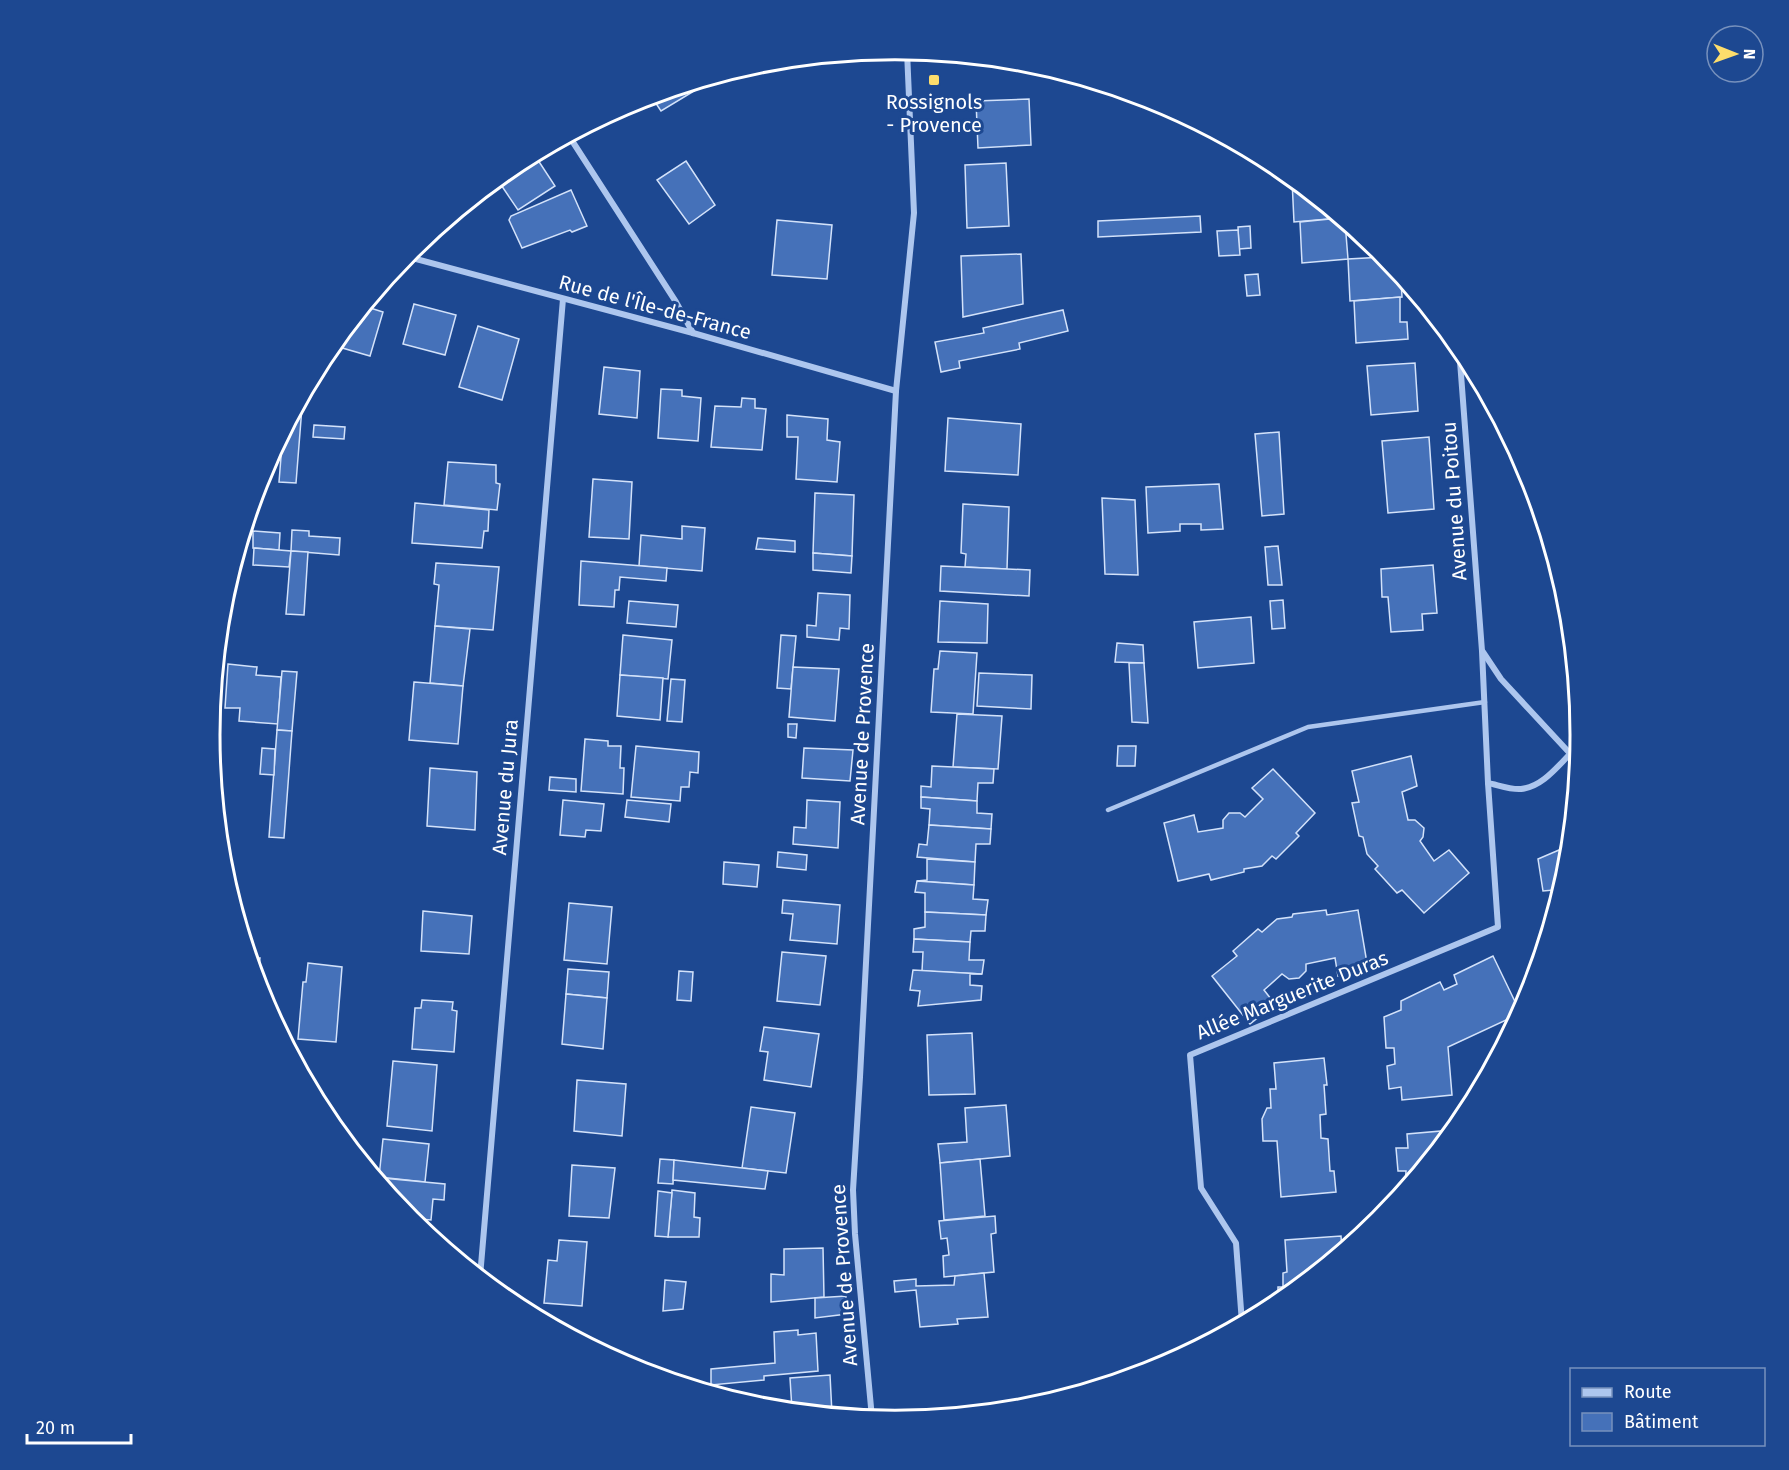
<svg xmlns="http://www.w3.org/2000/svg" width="1789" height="1470" viewBox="0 0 1789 1470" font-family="'Fira Sans',sans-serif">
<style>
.building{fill:#4571b9;stroke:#d3e2fa;stroke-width:1.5}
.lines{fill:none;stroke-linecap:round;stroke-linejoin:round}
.service{stroke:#adc6ee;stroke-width:4.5}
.minor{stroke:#adc6ee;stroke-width:6}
.poi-dot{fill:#fddd6c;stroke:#1d4891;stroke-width:2}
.labels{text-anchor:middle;stroke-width:6;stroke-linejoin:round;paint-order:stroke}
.poi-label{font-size:20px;fill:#fff;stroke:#1d4891}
.street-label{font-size:20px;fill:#fff;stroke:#1d4891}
.rim{fill:none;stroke:#fff;stroke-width:3}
</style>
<rect width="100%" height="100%" fill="#1d4891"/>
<g class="building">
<path d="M695 83 699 88 661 111 651 96Z"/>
<path d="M1029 99 1031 145 978 148 976 101Z"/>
<path d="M534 154 555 186 518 210 497 179 514 165Z"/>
<path d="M686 161 715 205 689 224 657 180Z"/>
<path d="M1006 163 1009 226 967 228 965 165Z"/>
<path d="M1292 180H1294L1340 218 1294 222Z"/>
<path d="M571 190 587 226 572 232 570 230 522 248 509 220 511 216Z"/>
<path d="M1200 216 1201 232 1098 237V221Z"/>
<path d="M1340 218 1345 222 1348 259 1302 263 1300 222Z"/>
<path d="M777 220 832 225 827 279 772 275Z"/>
<path d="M1250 226 1251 248 1239 249 1238 227Z"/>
<path d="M1238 230 1240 255 1219 256 1217 231Z"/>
<path d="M1021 254 1023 304 963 317 961 256Z"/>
<path d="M1384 257 1393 267 1394 280H1401L1402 297 1350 301 1348 259Z"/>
<path d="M1258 274 1260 295 1247 296 1245 275Z"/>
<path d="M1400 297V322H1407L1408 339 1356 343 1354 301Z"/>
<path d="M414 304 456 315 445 355 403 344Z"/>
<path d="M364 306 383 312 370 356 332 345Z"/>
<path d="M1063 310 1068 331 1019 343 1020 349 959 361 960 368 941 372 935 342 984 333 983 328Z"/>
<path d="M478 326 519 339 502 400 459 387Z"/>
<path d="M1415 363 1418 411 1371 415 1367 366Z"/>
<path d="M604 367 640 371 637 418 599 414Z"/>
<path d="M661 389 682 390V396L701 398 698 441 658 438Z"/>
<path d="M742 398 755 399V408L766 409 762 450 711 447 715 406 741 407Z"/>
<path d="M297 406 302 407 296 483 279 482 283 432Z"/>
<path d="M787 415 828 419 827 440 840 442 837 482 796 479 798 437H787Z"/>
<path d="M948 418 1021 424 1018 475 945 471Z"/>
<path d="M314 425 345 427 344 439 313 437Z"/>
<path d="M1279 432 1284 514 1262 516 1255 434Z"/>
<path d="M1429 437 1434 509 1388 513 1382 441Z"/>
<path d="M448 462 496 465V483L500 484 497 510 444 505Z"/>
<path d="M593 479 632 482 629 539 589 537Z"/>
<path d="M1219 484 1223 529 1201 530V524H1180V531L1148 533 1146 487Z"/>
<path d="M256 490H262L261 498H254Z"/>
<path d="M815 493 854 495 852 556 813 553Z"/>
<path d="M1102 498 1135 500 1138 575 1105 574Z"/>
<path d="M415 503 489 510 488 531H484L482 548 412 543Z"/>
<path d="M963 504 1009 507 1007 569 965 567 966 554 961 553Z"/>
<path d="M682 526 705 528 702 571 639 566 641 535 682 539Z"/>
<path d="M292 530 309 531V536L340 538 339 555 291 551Z"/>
<path d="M253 531 280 533 279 550 253 548Z"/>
<path d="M758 538 795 541V552L756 549Z"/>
<path d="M1278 546 1282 585H1268L1265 547Z"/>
<path d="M254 548 291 551 289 567 253 565Z"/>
<path d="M291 551 308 552 304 615 286 614Z"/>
<path d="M813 553 852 556 851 573 813 570Z"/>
<path d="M581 561 667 568 666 581 620 577 619 590H615L614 607 579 605Z"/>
<path d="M436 563 499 567 493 630 435 626 439 585 434 584Z"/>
<path d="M1433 565 1437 613 1422 614 1423 630 1391 632 1388 597H1382L1381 569Z"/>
<path d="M941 566 1030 570 1029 596 940 591Z"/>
<path d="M818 593 850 595 849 629 840 628 839 640 807 637V625L816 626Z"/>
<path d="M1283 600 1285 628 1272 629 1270 601Z"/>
<path d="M629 601 678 605 676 627 627 623Z"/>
<path d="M940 601 988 604 987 643 938 642Z"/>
<path d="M1251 617 1254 663 1198 668 1194 622Z"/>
<path d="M435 626 470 629 463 686 430 683Z"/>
<path d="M623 635 672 640 668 679 620 675Z"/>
<path d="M781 635 796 636 791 689 777 688Z"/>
<path d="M1117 643 1143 645 1144 663 1115 662Z"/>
<path d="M940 651 977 653 973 714 931 712 934 669H938Z"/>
<path d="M1129 663H1144L1148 723 1132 722Z"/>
<path d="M228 664 257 667 256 675 281 677 278 724 239 721 240 708H225Z"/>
<path d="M793 667 839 669 835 721 789 717Z"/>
<path d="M282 671 297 672 292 731 277 730Z"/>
<path d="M979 673 1032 675 1031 709 977 706Z"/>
<path d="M620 675 663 678 660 720 617 716Z"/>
<path d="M671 679 685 680 682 722 667 721Z"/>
<path d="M414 682 463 686 458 744 409 740Z"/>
<path d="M957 714 1002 716 998 769 953 767Z"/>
<path d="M788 724H797L796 738 788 737Z"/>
<path d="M277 730 292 731 284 838 269 837Z"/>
<path d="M585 739 608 741V746H621L620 768H624L623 794 581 791Z"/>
<path d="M636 746 699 752 698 773 690 772 689 787H681L680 801 631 797Z"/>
<path d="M1118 746H1136L1135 766H1117Z"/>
<path d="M262 748 275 749 274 775 260 774Z"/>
<path d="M804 748 853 750 850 781 802 778Z"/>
<path d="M1411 756 1417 786 1402 792 1408 820H1415L1424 828 1423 837 1420 841 1434 861 1449 850 1469 873 1424 913 1402 890 1397 893 1375 869 1378 866 1367 854 1363 837 1359 836 1352 803 1359 802 1352 771Z"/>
<path d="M932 766 994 769 993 783H978L977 801 921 797V786L931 787Z"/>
<path d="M430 768 477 772 475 830 427 826Z"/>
<path d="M1273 769 1315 813 1296 833 1299 836 1276 859 1272 856 1262 866 1244 869V872L1211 880 1209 874 1178 881 1164 823 1194 815 1198 832 1223 828V820L1229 813H1240L1245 817 1263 799 1252 788Z"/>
<path d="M550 777 576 779V792L549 790Z"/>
<path d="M921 797 977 801V813L992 814 991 829 929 825 930 809 921 808Z"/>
<path d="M563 800 604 804 601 831 586 830 585 837 560 835Z"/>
<path d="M627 800 671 804 669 822 625 817Z"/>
<path d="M807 800 840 802 838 848 793 844 794 827 806 828Z"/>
<path d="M929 825 991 829 990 844H976L975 862 917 857 919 844 927 845Z"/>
<path d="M1559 850 1562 855 1569 851 1567 869 1558 899 1554 890 1543 891 1538 859Z"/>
<path d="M778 852 807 855 806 870 777 867Z"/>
<path d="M927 859 975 862 974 885 917 881 927 880Z"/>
<path d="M724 862 759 865 757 887 723 884Z"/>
<path d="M917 881 974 885 973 899 988 900 986 915 925 912V893L915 892Z"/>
<path d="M783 900 840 905 837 944 790 940 793 914 782 913Z"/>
<path d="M569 903 612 907 607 964 564 960Z"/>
<path d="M1326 910 1327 915 1358 910 1368 969 1338 976 1335 958 1306 964V971L1299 978 1289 979 1282 974 1264 990 1275 1004 1250 1024 1212 976 1237 956 1233 951 1258 929 1262 932 1277 919 1292 917 1293 914Z"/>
<path d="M423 911 472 916 469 954 421 951Z"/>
<path d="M925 912 986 915 985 931H971L970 942 914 939V929L925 927Z"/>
<path d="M914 939 970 942 969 960H984L982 974 922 971 923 952H913Z"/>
<path d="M782 952 826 956 820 1005 777 1001Z"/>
<path d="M1493 956 1520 1012 1519 1014 1448 1047 1452 1095 1402 1100 1401 1087 1389 1089 1387 1066 1395 1064 1394 1048H1386L1384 1017 1401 1010V1001L1440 982 1444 990 1457 984 1454 975Z"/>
<path d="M249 958H260L259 966H252Z"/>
<path d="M308 963 342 967 336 1042 298 1039 303 982H306Z"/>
<path d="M568 969 609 972 607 998 566 994Z"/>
<path d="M913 970 982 974H970V985L982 986 981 1000 918 1006 920 991 910 990Z"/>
<path d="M679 971 693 972 691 1001 677 1000Z"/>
<path d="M566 994 607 998 603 1049 562 1044Z"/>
<path d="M422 1000 453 1002 452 1010 457 1011 454 1052 412 1049 415 1008H421Z"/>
<path d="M764 1027 819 1034 811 1087 764 1080 768 1052 760 1051Z"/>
<path d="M972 1033 975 1094 929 1095 927 1035Z"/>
<path d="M1324 1058 1327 1085H1324L1326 1114 1320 1115 1321 1138 1328 1139 1330 1171H1334L1336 1192 1281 1197 1277 1141H1263L1262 1119 1267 1108H1271L1270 1089H1276L1274 1063Z"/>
<path d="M393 1061 437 1065 432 1131 387 1126Z"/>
<path d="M577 1080 626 1084 622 1136 574 1131Z"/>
<path d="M1006 1105 1010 1156 940 1163 938 1144 967 1142 965 1108Z"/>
<path d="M751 1107 795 1113 786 1173 742 1168Z"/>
<path d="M1453 1130 1405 1188 1406 1171H1398L1396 1148H1408L1407 1134Z"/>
<path d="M383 1139 429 1144 425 1182 379 1177Z"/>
<path d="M660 1159 674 1160 673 1184 658 1183Z"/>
<path d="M980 1159 985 1216 944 1220 940 1163Z"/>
<path d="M674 1160 768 1171 765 1189 673 1180Z"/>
<path d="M572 1165 615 1168 609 1218 569 1216Z"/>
<path d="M382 1178 445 1184 444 1200 433 1199 431 1220 408 1218 381 1185Z"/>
<path d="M672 1190 695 1193 694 1217 700 1218 699 1237H668Z"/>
<path d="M658 1191 672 1193 668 1237 655 1236Z"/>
<path d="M995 1216 996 1233 991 1234 994 1272 944 1277 943 1256 949 1255 947 1238 941 1239 939 1221Z"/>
<path d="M1341 1236 1342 1250 1278 1303V1287H1283V1273L1287 1272 1285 1240Z"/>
<path d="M559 1240 587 1242 582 1306 544 1303 548 1260 557 1261Z"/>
<path d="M823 1248 824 1297 771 1302V1274L784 1275V1249Z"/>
<path d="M984 1273 988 1317 957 1319 958 1324 920 1327 916 1290 895 1292 894 1281 916 1279V1286L954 1285 955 1276Z"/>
<path d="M665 1280 686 1282 683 1309 663 1311Z"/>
<path d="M846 1296 847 1314 815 1318V1298Z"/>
<path d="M550 1325 563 1326V1331Z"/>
<path d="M798 1330V1335L816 1333 818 1371 764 1376V1380L711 1385V1369L775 1363 774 1332Z"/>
<path d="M830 1375 832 1414 792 1410 790 1378Z"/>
<path d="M1006 1404 1007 1409 970 1413 969 1408Z"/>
</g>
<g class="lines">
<path class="service" d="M1108 810 1308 727 1485 702"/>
<g class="minor">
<path d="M569 136 676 302 693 333"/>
<path d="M405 256 693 333 896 391"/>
<path d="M1459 348 1482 651 1488 783C1498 785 1511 790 1521 789 1542 787 1557 767 1571 753"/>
<path d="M1483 652 1501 679 1577 761"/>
<path d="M480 1277 563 299"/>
<path d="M1242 1323 1236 1243 1201 1188 1190 1055 1498 927 1488 783"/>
<path d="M872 1418 855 1234 853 1190 860 1077 896 391 914 213 907 51"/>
</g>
</g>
<rect class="poi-dot" x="928" y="74" width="12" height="12" rx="3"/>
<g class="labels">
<g class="poi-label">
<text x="934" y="109">Rossignols<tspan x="934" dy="23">- Provence</tspan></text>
</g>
<g class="street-label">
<text transform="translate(655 307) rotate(15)" y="7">Rue de l'Île-de-France</text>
<text transform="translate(1454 501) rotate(-94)" y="7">Avenue du Poitou</text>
<text transform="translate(862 734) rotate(-87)" y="7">Avenue de Provence</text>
<text transform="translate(505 787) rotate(-85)" y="7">Avenue du Jura</text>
<text transform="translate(1292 995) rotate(-22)" y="7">Allée Marguerite Duras</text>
<text transform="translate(844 1275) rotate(-94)" y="7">Avenue de Provence</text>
</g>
</g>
<path d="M0 0H1789V1470H0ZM220 735a675 675 0 1 1 1350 0a675 675 0 1 1-1350 0Z" fill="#1d4891" fill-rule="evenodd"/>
<path class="rim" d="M220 735a675 675 0 1 1 1350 0a675 675 0 1 1-1350 0Z"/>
<rect x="1570" y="1368" width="195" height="78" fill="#1d4891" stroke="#7791bd" stroke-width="1.5"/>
<rect x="1582" y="1388" width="30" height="9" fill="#adc6ee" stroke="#7791bd" stroke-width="1.5"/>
<text x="1624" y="1398" font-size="18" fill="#ffffff">Route</text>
<rect x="1582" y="1413" width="30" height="18" fill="#4571b9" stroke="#7791bd" stroke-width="1.5"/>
<text x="1624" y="1428" font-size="18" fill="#ffffff">Bâtiment</text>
<g transform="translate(1735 54) rotate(91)"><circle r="28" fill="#1d4891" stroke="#7791bd" stroke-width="1.5"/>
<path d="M0-4.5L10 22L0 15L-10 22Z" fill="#fddd6c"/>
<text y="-9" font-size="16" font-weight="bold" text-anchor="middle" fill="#ffffff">N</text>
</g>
<path d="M27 1434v9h104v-9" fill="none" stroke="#ffffff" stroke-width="3"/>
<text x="36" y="1434" font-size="18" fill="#ffffff" stroke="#1d4891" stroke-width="4.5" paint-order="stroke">20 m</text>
</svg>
